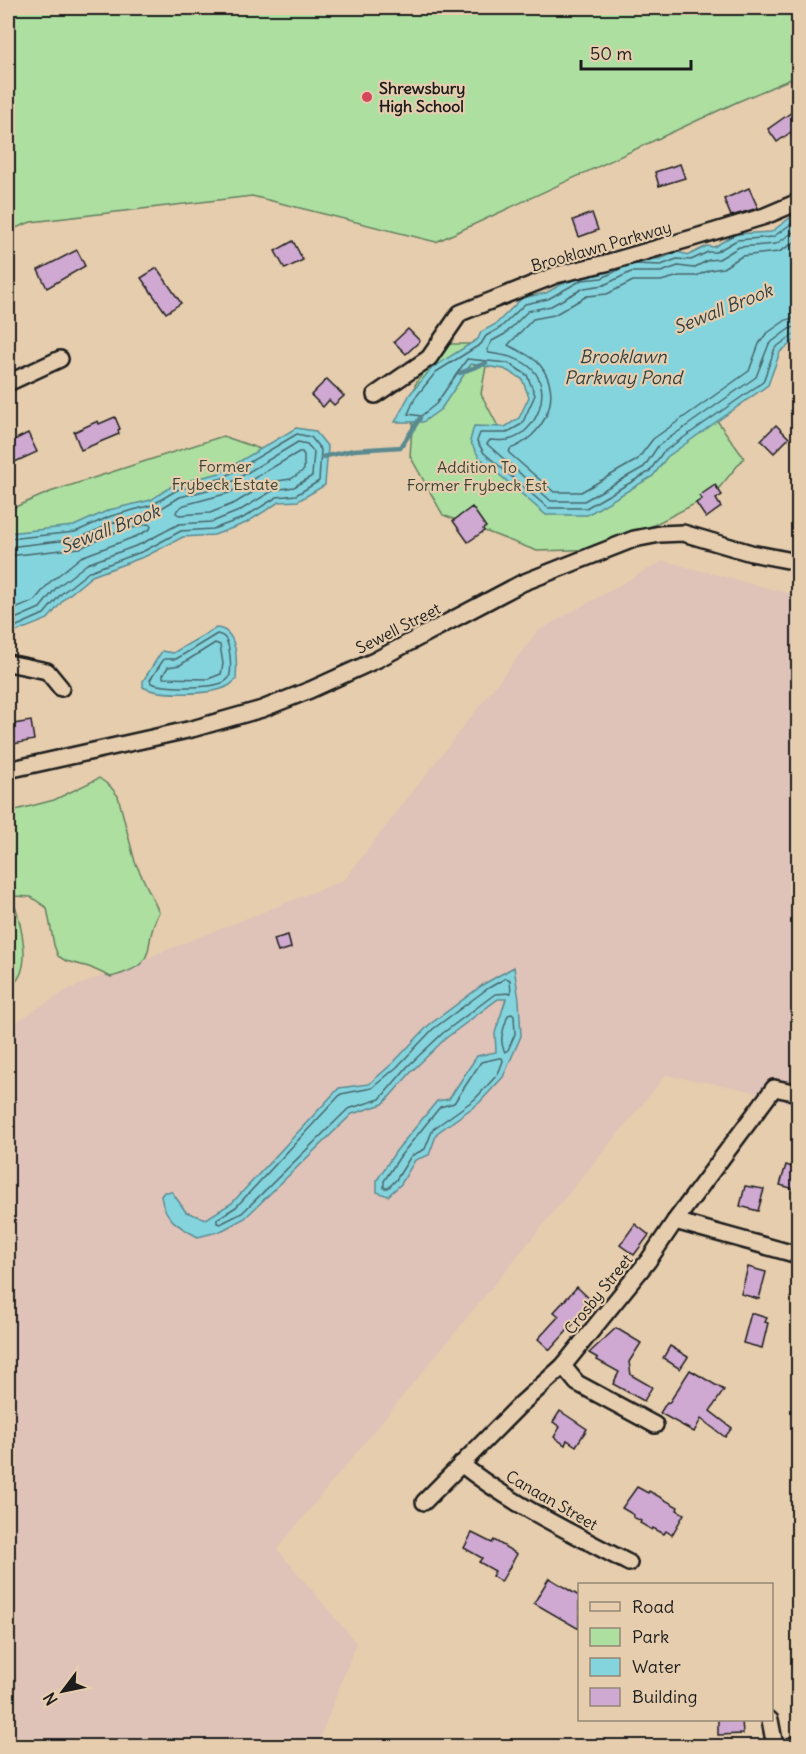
<svg xmlns="http://www.w3.org/2000/svg" width="806" height="1754" viewBox="0 0 806 1754" font-family="Delius,sans-serif">
<style>
.built{fill:#dfc2b8}
.green{fill:#acdfa0;stroke:#647e5e;stroke-width:1.5}
.water{fill:#84d4de;stroke:#5a8a90;stroke-width:1.5}
.lines{fill:none;stroke-linecap:round;stroke-linejoin:round}
.shore{stroke:#46666a;stroke-width:1.5}
.stream{stroke:#5a8a90;stroke-width:4.5}
.building{fill:#cfa9d1;stroke:#1c1c1c;stroke-width:1.5}
.minor-casing{stroke:#1c1c1c;stroke-width:20}
.minor{stroke:#e6cdae;stroke-width:15}
.poi-dot{fill:#d1495b;stroke:#e6cdae;stroke-width:2}
.labels{text-anchor:middle;stroke-width:4.5;stroke-linejoin:round;paint-order:stroke}
.poi-label{font-size:16px;font-weight:bold;fill:#1c1c1c;stroke:#e6cdae;text-anchor:start}
.street-label{font-size:16px;fill:#1c1c1c;stroke:#e6cdae}
.park-label{font-size:16px;fill:#394336;stroke:#e6cdae}
.water-label{font-size:18px;font-style:italic;fill:#314143;stroke:#e6cdae}
</style>
<rect width="100%" height="100%" fill="#e6cdae"/>
<filter id="ink" filterUnits="userSpaceOnUse"><feTurbulence type="fractalNoise" baseFrequency=".0167" numOctaves="2"/><feDisplacementMap in="SourceGraphic" scale="12" xChannelSelector="R" yChannelSelector="G"/><feConvolveMatrix kernelMatrix="1 2 1 2 8 2 1 2 1" color-interpolation-filters="sRGB"/></filter>
<g filter="url(#ink)">
<path class="built" d="M663 561 798 596V1106L743 1089 666 1075 277 1549 356 1643 317 1746H8V1027L69 989 344 880 538 631Z"/>
<g class="green">
<path d="M8 8H798V76L737 102 436 242 252 196 31 222 8 231Z"/>
<path d="M441 344H490L481 394 501 432 708 408 744 458 714 494 607 549 537 551 443 515 410 456 415 385Z"/>
<path d="M223 436 263 450 275 462 8 581V510L50 492Z"/>
<path d="M99 778 110 786 118 796 135 862 159 912C140 949 163 963 111 977L89 967 66 961 58 956 54 945 47 908 31 897 13 896 8 902 16 908C22 931 34 974 8 988V812L54 800Z"/>
</g>
<g class="water">
<path d="M798 212V338L780 352 768 385 667 457 653 476 587 515H546L479 457 470 441 474 426 505 427 519 418 529 397 522 379 504 369 471 364 441 409 423 422H395L410 394 432 368 478 339 481 332 496 324 522 298 546 293 580 274 628 258 660 259 677 252 689 255 707 246 714 247 735 234 771 232Z"/>
<path d="M296 428 315 431 328 447 325 485 298 501 279 502 246 523 214 535 183 537 146 556 92 576 65 598 48 619 8 635V533L74 526 109 510 151 500 175 484 220 473Z"/>
<path d="M216 628C239 629 237 664 236 680 233 682 231 685 228 686 213 695 158 696 143 687V681L162 651 173 653Z"/>
<path d="M514 967 519 1000 521 1036 503 1077 479 1103 437 1133 429 1155 415 1160 401 1184 388 1196 377 1192V1180L396 1151 437 1101 449 1099 477 1056 496 1052 495 1033 506 999H498L446 1038 413 1070 383 1104 352 1114 245 1218 221 1231 198 1237C179 1227 164 1219 161 1196L164 1192H172L186 1212 206 1219 232 1203 339 1088 369 1084 393 1063 429 1025 484 984Z"/>
</g>
<g class="lines">
<g class="shore">
<path d="M798 229 776 244 739 247 719 259 709 260 693 268 678 266 661 272H631L604 285 584 288 551 306 528 311 505 334 492 341 487 350 489 353C504 355 521 358 532 369 554 391 536 434 508 440 502 441 495 440 490 440L487 444 551 501H584L644 467 658 446 756 377 769 344 789 329 798 326"/>
<path d="M798 240 779 252 742 256 723 268 710 270 696 276H679L661 281H633L607 294 587 296 554 315 533 319 508 345C518 351 532 355 540 365 565 396 543 437 510 449L509 453 554 492H581L637 460 653 439 749 371 759 344 766 334 786 320 798 317"/>
<path d="M633 264 661 265 677 259 691 260 708 252H716L737 240 773 237 798 219"/>
<path d="M624 267 602 278 582 280 548 299 525 304 500 328 486 336 481 344 436 372 415 398 408 414 421 416 436 404 467 359 508 363 527 375 535 395 522 424 506 433H480L477 441 484 453 548 508H586L649 472 663 452 763 382 775 348 793 335 798 334"/>
<path d="M299 452H302L304 455V470L291 479 270 482 235 503 210 513 179 515 176 513 177 510 184 505 229 493Z"/>
<path d="M8 539 75 532 111 516 152 505 177 490 223 478 297 434 311 437 321 450 319 481 296 495 277 497 243 518 213 529 181 531 144 551 90 571 61 594 44 614 8 630"/>
<path d="M8 547 77 539 113 523 155 512 180 497 227 485 298 442 307 444 314 452 312 476 294 487 274 490 239 511 212 522 179 524 141 544 87 564 56 588 40 608 8 622"/>
<path d="M8 556 80 548 116 532 148 524 151 526 150 529 137 536 81 557 50 582 34 601 8 612"/>
<path d="M217 634C221 635 222 635 225 638 230 644 233 673 228 679 219 690 164 688 151 683L150 680 164 659H176Z"/>
<path d="M215 643 220 645 223 664 221 674 208 679 163 678V675L168 667 180 665Z"/>
<path d="M506 978 510 980 511 993 495 994 443 1033 408 1066 380 1099 348 1109 242 1213 220 1224 217 1223V1219L236 1207 341 1094 372 1088 397 1067 433 1029 487 989Z"/>
<path d="M512 1014 514 1016 515 1034 508 1050 505 1052C498 1040 504 1028 508 1015Z"/>
<path d="M499 1058H502L503 1061 498 1074 475 1099 433 1129 425 1149 411 1156 396 1180 388 1188H384V1181L401 1155 440 1107 454 1103 481 1062Z"/>
</g>
<g class="stream">
<path d="M460 373 486 363"/>
<path d="M322 457 354 450 401 447 420 418"/>
</g>
</g>
<g class="building">
<path d="M792 112 798 122V127L777 142 768 129Z"/>
<path d="M680 164 685 178 659 186 655 172Z"/>
<path d="M749 188 758 208 731 216 724 199Z"/>
<path d="M592 213 598 230 579 237 573 220Z"/>
<path d="M293 241 303 260 285 269 275 251Z"/>
<path d="M77 250 85 266 47 288 38 270Z"/>
<path d="M157 268 181 303 166 313 141 278Z"/>
<path d="M408 329 420 341 406 354 394 342Z"/>
<path d="M327 379 344 396 334 405 329 400 323 407 311 395Z"/>
<path d="M115 417 120 429 118 430 119 434 81 450 74 432 98 421 99 424Z"/>
<path d="M776 425 789 438 774 453 761 440Z"/>
<path d="M28 433 37 452 8 465V443Z"/>
<path d="M715 485 722 495 716 499 721 507 706 518 696 503 702 499 699 496Z"/>
<path d="M472 507 486 527 483 529 484 531 468 542 453 521Z"/>
<path d="M31 721 34 740 8 745V725Z"/>
<path d="M288 935 291 948 278 952 274 939Z"/>
<path d="M786 1165 798 1169V1190L780 1185Z"/>
<path d="M745 1186 764 1189 758 1211 740 1206Z"/>
<path d="M635 1224 649 1235 634 1255 620 1245Z"/>
<path d="M748 1267 766 1272 759 1299 741 1294Z"/>
<path d="M577 1287 593 1302 550 1350 538 1339 559 1316 554 1312Z"/>
<path d="M751 1313 767 1318 765 1322 768 1323 762 1348 743 1343Z"/>
<path d="M616 1328 641 1343 629 1362 631 1375 652 1387 644 1401 613 1384 619 1372 597 1360 598 1358 589 1353Z"/>
<path d="M670 1346 688 1357 680 1369 663 1358Z"/>
<path d="M690 1370 724 1390 710 1411 732 1428 725 1437 701 1419 694 1432 660 1413 667 1402 669 1403Z"/>
<path d="M560 1411 587 1429 576 1446 567 1440 565 1445 554 1437 560 1427 553 1422Z"/>
<path d="M637 1487 648 1493 649 1491 678 1507 677 1510 684 1514 672 1535 666 1531 664 1534 653 1528 652 1530 640 1523 641 1521 633 1517 634 1515 622 1508Z"/>
<path d="M472 1533 492 1543 494 1540 517 1554 501 1582 492 1576 495 1571 479 1562 482 1558 464 1548Z"/>
<path d="M549 1578 579 1596V1629L534 1603Z"/>
<path d="M718 1719 742 1721 743 1734 718 1735Z"/>
</g>
<g class="lines">
<g class="minor-casing">
<g id="minor">
<path d="M8 383 60 359"/>
<path d="M375 395 429 358 460 313 556 275 606 263 696 237 765 216 798 202"/>
<path d="M8 663 47 671 61 688"/>
<path d="M8 770 192 729 262 709 310 690 376 660 522 583 634 539 660 534 683 533 751 553 798 562"/>
<path d="M675 1221 798 1255"/>
<path d="M563 1366 577 1383 655 1425"/>
<path d="M461 1464C511 1504 572 1533 629 1563"/>
<path d="M424 1502 521 1404 563 1366 648 1261 675 1221 774 1088 798 1093"/>
<path d="M770 1720 775 1746"/>
<path d="M791 1746 798 1744"/>
</g>
</g>
<use href="#minor" class="minor"/>
</g>
</g>
<circle class="poi-dot" cx="367" cy="97" r="6"/>
<g class="labels">
<g class="poi-label">
<text x="379" y="94">Shrewsbury<tspan x="379" dy="18">High School</tspan></text>
</g>
<g class="street-label">
<text transform="translate(601 246) rotate(-16)" y="6">Brooklawn Parkway</text>
<text transform="translate(398 628) rotate(-27)" y="6">Sewell Street</text>
<text transform="translate(598 1294) rotate(-51)" y="6">Crosby Street</text>
<text transform="translate(552 1500) rotate(30)" y="6">Canaan Street</text>
</g>
<g class="park-label">
<text x="225" y="472">Former<tspan x="225" dy="18">Frybeck Estate</tspan></text>
<text x="477" y="473">Addition To<tspan x="477" dy="18">Former Frybeck Est</tspan></text>
</g>
<g class="water-label">
<text transform="translate(723 309) rotate(-22)" y="6">Sewall Brook</text>
<text x="623" y="363">Brooklawn<tspan x="623" dy="21">Parkway Pond</tspan></text>
<text transform="translate(110 529) rotate(-21)" y="6">Sewall Brook</text>
</g>
</g>
<rect width="806" height="1754" fill="none" stroke="#e6cdae" stroke-width="30"/>
<rect x="15" y="15" width="776" height="1724" fill="none" stroke="#1c1c1c" stroke-width="2" filter="url(#ink)"/>
<rect x="578" y="1583" width="195" height="138" fill="#e6cdae" stroke="#958674" stroke-width="1.5"/>
<rect x="590" y="1602" width="30" height="9" fill="#e6cdae" stroke="#958674" stroke-width="1.5"/>
<text x="632" y="1613" font-size="18" fill="#1c1c1c">Road</text>
<rect x="590" y="1628" width="30" height="18" fill="#acdfa0" stroke="#958674" stroke-width="1.5"/>
<text x="632" y="1643" font-size="18" fill="#1c1c1c">Park</text>
<rect x="590" y="1658" width="30" height="18" fill="#84d4de" stroke="#958674" stroke-width="1.5"/>
<text x="632" y="1673" font-size="18" fill="#1c1c1c">Water</text>
<rect x="590" y="1688" width="30" height="18" fill="#cfa9d1" stroke="#958674" stroke-width="1.5"/>
<text x="632" y="1703" font-size="18" fill="#1c1c1c">Building</text>
<g transform="translate(63 1691) rotate(238)" stroke="#e6cdae" stroke-width="4.5" paint-order="stroke">
<path d="M0-4.5L10 22L0 15L-10 22Z" fill="#1c1c1c"/>
<text y="-9" font-size="16" font-weight="bold" text-anchor="middle" fill="#1c1c1c">N</text>
</g>
<path d="M581 60v9h110v-9" fill="none" stroke="#1c1c1c" stroke-width="3"/>
<text x="590" y="60" font-size="18" fill="#1c1c1c" stroke="#e6cdae" stroke-width="4.5" paint-order="stroke">50 m</text>
</svg>
